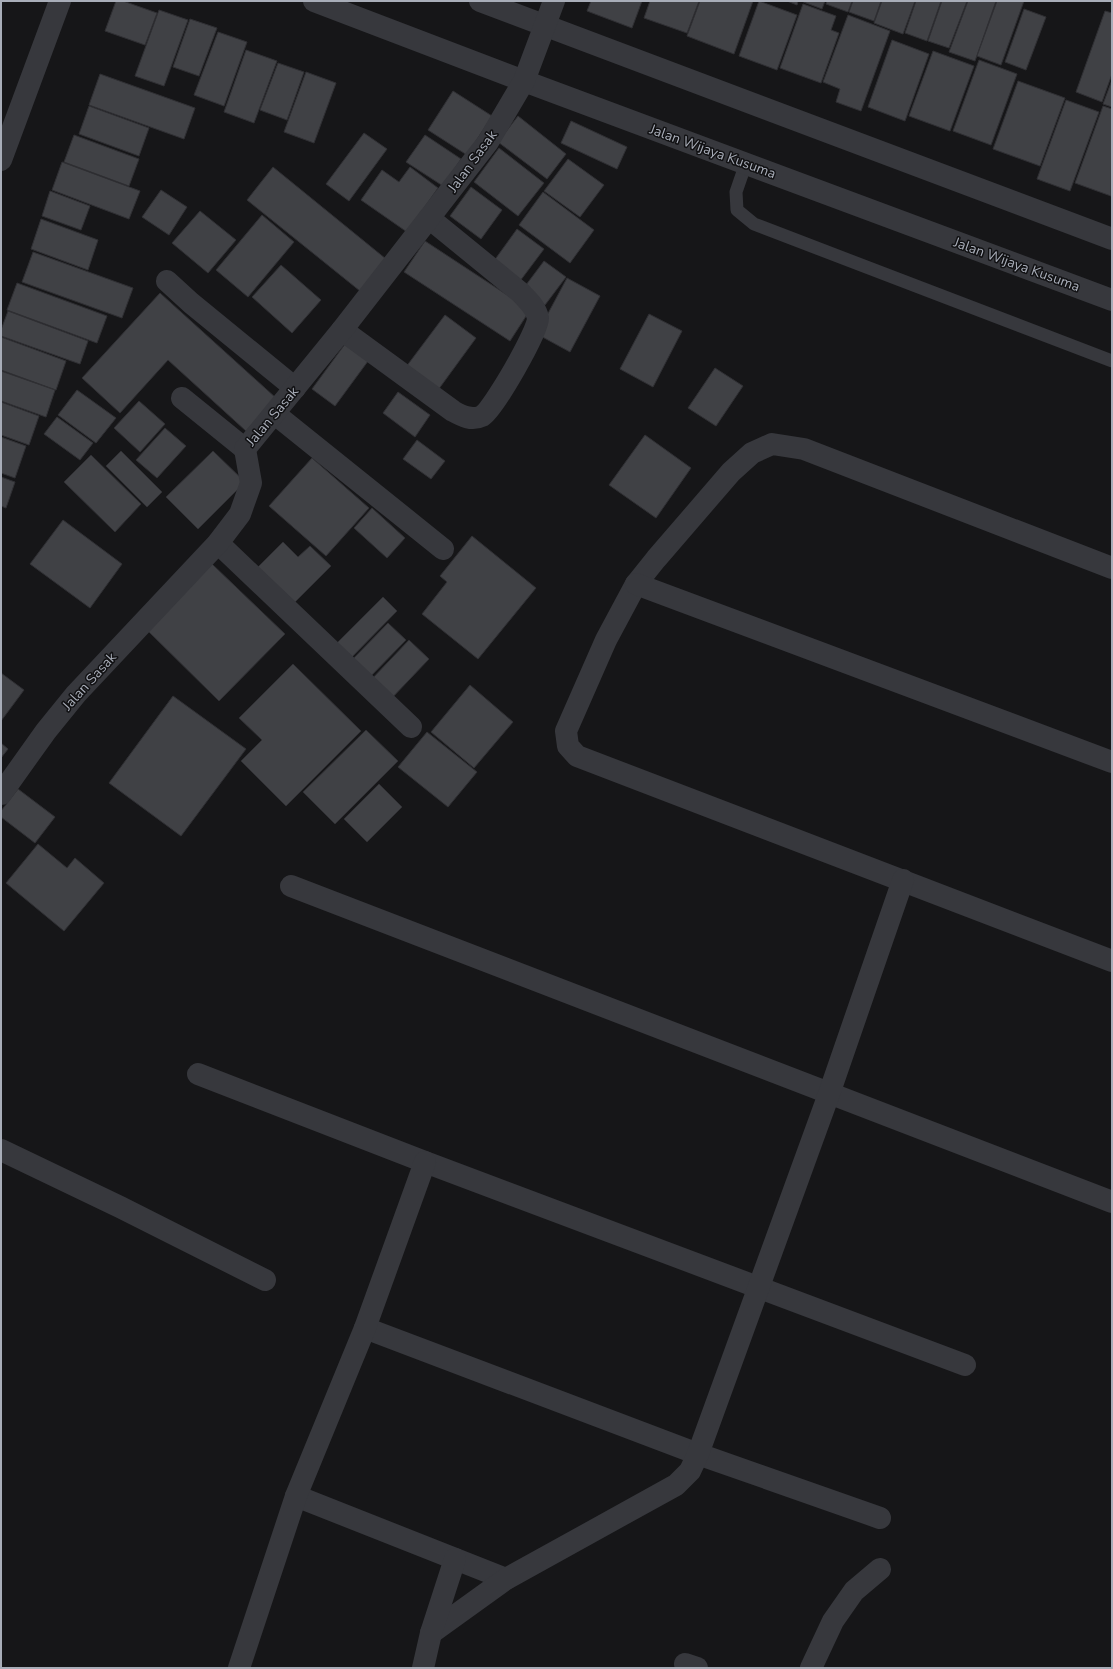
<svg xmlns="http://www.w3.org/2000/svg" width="1113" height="1669" viewBox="0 0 1113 1669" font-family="'Nunito Sans',sans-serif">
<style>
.building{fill:#404145;stroke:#303034}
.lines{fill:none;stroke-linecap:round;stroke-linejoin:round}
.lane{stroke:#37383d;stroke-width:13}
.street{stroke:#37383d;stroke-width:22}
.labels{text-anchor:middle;stroke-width:3;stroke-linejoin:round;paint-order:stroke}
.street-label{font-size:14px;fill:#a8adb8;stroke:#111113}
</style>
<rect width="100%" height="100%" fill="#161618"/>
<g class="building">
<path d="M116 1H123L157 13 145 45 105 31Z"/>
<path d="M591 1H642L632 28 587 11Z"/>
<path d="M650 1H699L687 33 644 18Z"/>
<path d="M700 1H753L734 54 687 36Z"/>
<path d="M759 1 797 15 777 70 739 56Z"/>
<path d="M787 1H798L797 5Z"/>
<path d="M801 1H825L822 9Z"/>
<path d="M827 1H852L848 12 826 4Z"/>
<path d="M853 1H881L874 21 849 12Z"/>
<path d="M882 1H915L903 34 874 23Z"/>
<path d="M916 1H941L927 41 905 33Z"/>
<path d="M942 1H967L949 48 928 41Z"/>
<path d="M968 1H996L975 61 949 52Z"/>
<path d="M997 1H1024L1001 65 977 56Z"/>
<path d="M803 4 836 16 831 30 839 33 821 83 780 68Z"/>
<path d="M1024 9 1046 17 1026 70 1005 62Z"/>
<path d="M159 10 188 20 164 86 135 76Z"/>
<path d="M1105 11 1112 13V74L1102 102 1076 92Z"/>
<path d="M848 15 890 31 861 111 836 102 840 89 823 82Z"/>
<path d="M190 19 217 28 199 76 173 67Z"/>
<path d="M218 32 247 42 224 106 194 95Z"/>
<path d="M892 40 929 54 905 121 868 107Z"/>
<path d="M246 50 277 61 254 123 224 112Z"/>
<path d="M933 51 974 66 950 131 909 116Z"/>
<path d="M979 60 1017 74 991 145 953 131Z"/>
<path d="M278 63 304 72 287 120 260 110Z"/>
<path d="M306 72 336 83 314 143 284 132Z"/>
<path d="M100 74 195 108 184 139 89 105Z"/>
<path d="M1112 80V107L1103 104Z"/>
<path d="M1018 81 1065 98 1040 166 993 149Z"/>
<path d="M453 91 492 116 467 155 428 130Z"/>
<path d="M1066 100 1099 112 1070 191 1037 179Z"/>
<path d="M89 106 149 128 139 156 79 134Z"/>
<path d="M1103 106 1112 109 1111 196 1075 183Z"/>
<path d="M518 116 566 154 547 179 498 142Z"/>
<path d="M571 121 627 147 617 169 561 143Z"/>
<path d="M364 133 387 149 349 201 326 184Z"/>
<path d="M74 135 139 159 129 186 64 162Z"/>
<path d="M425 135 461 159 443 186 406 162Z"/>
<path d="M499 148 544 183 518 216 474 182Z"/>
<path d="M568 159 604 185 580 217 544 191Z"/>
<path d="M62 162 140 191 129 219 52 190Z"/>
<path d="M273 167 386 259 360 291 247 200Z"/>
<path d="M410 167 438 188 407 232 361 200 382 170 399 182Z"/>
<path d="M471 187 502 210 481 239 450 216Z"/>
<path d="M161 190 187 207 169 235 142 217Z"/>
<path d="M50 191 90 206 81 230 42 216Z"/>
<path d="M543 192 594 230 570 263 519 225Z"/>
<path d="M200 211 236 240 208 273 172 243Z"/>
<path d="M262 215 294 242 248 297 216 270Z"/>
<path d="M41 219 98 240 88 270 31 249Z"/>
<path d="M517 229 544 249 517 285 491 265Z"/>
<path d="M425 241 530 310 510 341 404 272Z"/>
<path d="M33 252 133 288 122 318 22 282Z"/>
<path d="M544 261 566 277 545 305 523 289Z"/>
<path d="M281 265 321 300 292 333 252 297Z"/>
<path d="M567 278 600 296 570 352 537 334Z"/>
<path d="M17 283 107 316 97 343 7 310Z"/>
<path d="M160 293 276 398 246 431 168 360 120 413 82 378Z"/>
<path d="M8 311 88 341 80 364 1 336V330Z"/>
<path d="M649 314 682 331 653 387 620 369Z"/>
<path d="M445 315 476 338 438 390 406 367Z"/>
<path d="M1 337 66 361 56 390 1 370Z"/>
<path d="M348 340 371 357 335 406 312 389Z"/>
<path d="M715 368 743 386 716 426 688 408Z"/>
<path d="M1 371 55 390 46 417 1 401Z"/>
<path d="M77 390 116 418 96 443 58 415Z"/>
<path d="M398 392 430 415 415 437 383 413Z"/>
<path d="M139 401 165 424 140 452 114 428Z"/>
<path d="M1 402 39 416 29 445 1 435Z"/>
<path d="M57 417 93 443 80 460 44 434Z"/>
<path d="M165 428 186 446 157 478 136 460Z"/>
<path d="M645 435 691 468 656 518 609 485Z"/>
<path d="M1 437 26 446 15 478 1 473Z"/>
<path d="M417 440 445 461 431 479 403 459Z"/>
<path d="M121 451 162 492 147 507 106 466Z"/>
<path d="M213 451 245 482 198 529 166 497Z"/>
<path d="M91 455 141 504 115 532 64 482Z"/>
<path d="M312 458 369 508 326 556 269 506Z"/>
<path d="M1 477 15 482 6 508 1 506Z"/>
<path d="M372 508 405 538 387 558 354 528Z"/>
<path d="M63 520 122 564 90 608 30 564Z"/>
<path d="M472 536 536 588 478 659 422 614 447 582 440 576Z"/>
<path d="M283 542 298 557 310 546 331 566 291 606 254 571Z"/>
<path d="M211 563 285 634 219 701 146 629Z"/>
<path d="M383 597 397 611 347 662 332 648Z"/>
<path d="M388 623 406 640 367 680 349 663Z"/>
<path d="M409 640 429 659 389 701 369 682Z"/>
<path d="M293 664 361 731 286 806 241 761 262 740 239 718Z"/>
<path d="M1 673 24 690 1 721Z"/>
<path d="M470 685 513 722 474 768 431 732Z"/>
<path d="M173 696 246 749 181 836 109 783Z"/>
<path d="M366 730 398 761 335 824 303 792Z"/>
<path d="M427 732 477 772 448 807 398 767Z"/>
<path d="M1 743 8 749 1 758Z"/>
<path d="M379 784 402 807 367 842 344 819Z"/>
<path d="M18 789 55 817 35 843 1 817V811Z"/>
<path d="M38 844 67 868 75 858 104 883 64 931 6 883Z"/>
</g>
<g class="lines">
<path class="lane" d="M746 163 736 192 737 210 754 224 1112 361"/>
<g class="street">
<path d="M314 1 524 81 1112 300"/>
<path d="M480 1 1112 239"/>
<path d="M1 160 60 1"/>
<path d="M167 281 191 303 295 388"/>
<path d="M342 330 453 411C462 416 472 421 482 416 493 410 539 330 538 318 536 307 528 301 521 293L429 218"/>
<path d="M182 398 245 449"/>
<path d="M275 414 443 549"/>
<path d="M218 543 411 727"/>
<path d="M1112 568 804 449 772 444 752 453 731 472 656 559 636 584 606 640 566 731 568 746 577 756 1112 961"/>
<path d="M636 584 1112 762"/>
<path d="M1 794 46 731 76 694 218 543 240 514 251 483 245 449 342 330 488 142 524 81 554 1"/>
<path d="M291 886 1112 1202"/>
<path d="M198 1074 425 1162 965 1365"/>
<path d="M1 1150 120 1207 265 1280"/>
<path d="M365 1328 698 1454 880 1518"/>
<path d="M296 1496 506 1579"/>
<path d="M431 1633 506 1579 676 1485 690 1471 698 1454 829 1094 903 880"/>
<path d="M685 1664 697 1668"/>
<path d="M239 1668 296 1496 365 1328 425 1162"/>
<path d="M423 1668 431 1633 455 1559"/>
<path d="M811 1668 833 1621 854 1591 880 1569"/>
</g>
</g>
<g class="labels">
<g class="street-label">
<text transform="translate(713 151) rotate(20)" y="5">Jalan Wijaya Kusuma</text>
<text transform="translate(472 161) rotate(-54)" y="5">Jalan Sasak</text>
<text transform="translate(1017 264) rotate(20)" y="5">Jalan Wijaya Kusuma</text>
<text transform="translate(272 416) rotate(-50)" y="5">Jalan Sasak</text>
<text transform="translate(89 681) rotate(-48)" y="5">Jalan Sasak</text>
</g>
</g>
<rect width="1113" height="1669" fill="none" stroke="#a8adb8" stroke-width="4"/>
</svg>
